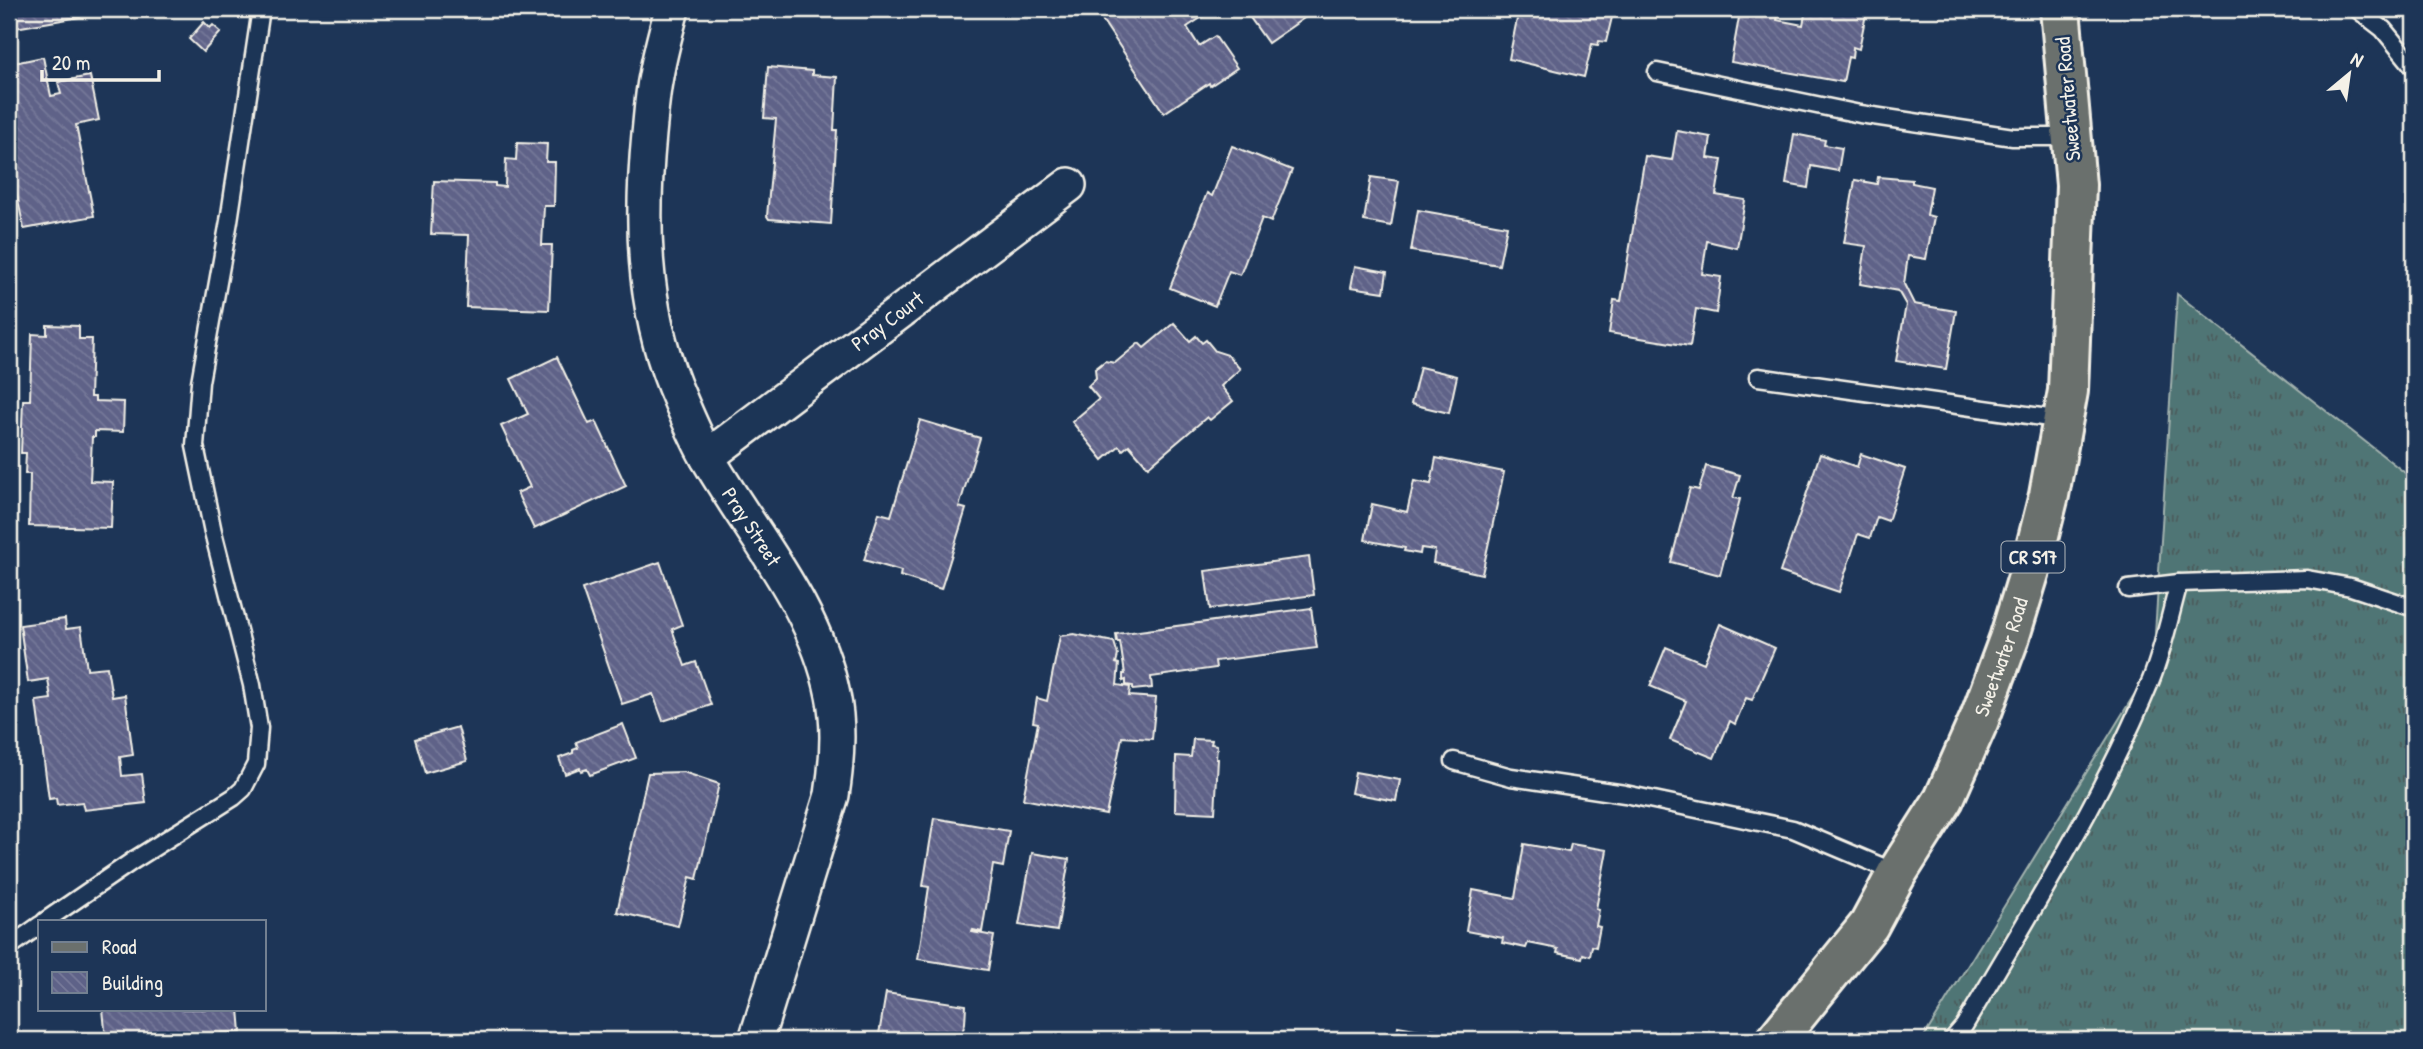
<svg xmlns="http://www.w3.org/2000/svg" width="2423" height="1049" viewBox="0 0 2423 1049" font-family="'Patrick Hand',sans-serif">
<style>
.grass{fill:url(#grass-tufts);stroke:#a2b2ae;stroke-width:2}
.building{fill:url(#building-back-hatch);stroke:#f4f1e8;stroke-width:2}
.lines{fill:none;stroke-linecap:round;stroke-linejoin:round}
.lane-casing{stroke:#f4f1e8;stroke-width:21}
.street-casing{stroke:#f4f1e8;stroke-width:38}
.primary-casing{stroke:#f4f1e8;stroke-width:44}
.lane{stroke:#1d3557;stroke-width:16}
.street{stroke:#1d3557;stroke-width:33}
.primary{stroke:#6b706d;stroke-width:38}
.labels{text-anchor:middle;stroke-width:5;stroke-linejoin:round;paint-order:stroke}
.shield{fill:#1d3557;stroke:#b4b9bc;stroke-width:2}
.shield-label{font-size:19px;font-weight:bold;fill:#f4f1e8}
.street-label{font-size:21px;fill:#f4f1e8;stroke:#1d3557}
</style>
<defs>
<pattern id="grass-tufts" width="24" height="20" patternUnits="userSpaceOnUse" patternTransform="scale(1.75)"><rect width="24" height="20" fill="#507475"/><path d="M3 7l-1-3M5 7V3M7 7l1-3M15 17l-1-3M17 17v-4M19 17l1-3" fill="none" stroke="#4c5c5b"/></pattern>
<pattern id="building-back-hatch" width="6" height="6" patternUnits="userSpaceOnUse" patternTransform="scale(1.75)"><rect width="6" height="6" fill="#5e6288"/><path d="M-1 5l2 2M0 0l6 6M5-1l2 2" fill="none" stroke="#767999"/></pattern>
</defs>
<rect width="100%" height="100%" fill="#1d3557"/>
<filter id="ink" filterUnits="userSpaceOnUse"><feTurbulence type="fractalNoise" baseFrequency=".0143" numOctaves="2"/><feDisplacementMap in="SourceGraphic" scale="14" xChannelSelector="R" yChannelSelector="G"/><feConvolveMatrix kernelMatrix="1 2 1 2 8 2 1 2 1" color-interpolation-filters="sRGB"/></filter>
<g filter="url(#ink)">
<path class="grass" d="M2177 294 2414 480V1040H1922L2153 664Z"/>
<g class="building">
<path d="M9 9H79L80 17 9 29Z"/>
<path d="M168 9H192V11L168 12Z"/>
<path d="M1095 9H1208L1210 12 1187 27 1199 46 1215 36 1237 68 1210 86 1209 83 1164 113Z"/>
<path d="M1244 9H1317L1268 43Z"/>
<path d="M1519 9H1614L1606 42 1599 41 1598 45 1592 44 1584 77 1509 59Z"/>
<path d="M1806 9H1867L1859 49 1853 47 1852 58 1848 57 1843 82 1731 62 1740 12 1758 15 1759 11 1778 15 1777 20 1803 25Z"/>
<path d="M204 22 210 28 213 25 221 32 203 52 189 39Z"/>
<path d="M43 57 51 96 61 94 58 82 90 76 99 120 76 125 94 216 24 229 15 186 10 187 9 182V64Z"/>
<path d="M768 67 812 71V75L837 77 834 130H837L831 224 769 219 767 216 776 119 764 118Z"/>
<path d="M1677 131 1711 137 1708 158 1722 160 1716 195 1745 200 1737 248 1707 241 1702 274 1721 277 1716 313 1696 309 1690 346 1609 333 1614 300 1621 301 1645 156 1672 160Z"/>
<path d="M1794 134 1825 140 1824 145 1842 148 1838 171 1811 166 1808 188 1786 184Z"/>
<path d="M517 143 547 144 546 162H555L554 206H544L542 245H552L549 310 466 307 469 235 431 234 434 181 495 183V186L505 187 506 159 516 160Z"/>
<path d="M1232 146 1292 170 1271 222 1262 218 1240 275 1229 271 1215 306 1170 288 1207 193 1212 196Z"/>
<path d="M1371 177 1399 181 1391 226 1364 221Z"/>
<path d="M1878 177 1912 180V183L1932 187 1927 215 1934 217 1926 259 1908 256 1904 284 1914 304 1956 311 1946 369 1896 361 1906 305 1898 291 1860 284 1866 246 1844 243 1855 180 1877 184Z"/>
<path d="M1418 210 1507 226 1499 265 1411 251Z"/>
<path d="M1355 266 1387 272 1384 292 1351 287Z"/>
<path d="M1174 323 1190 341 1196 336 1202 343 1206 340 1215 351 1228 355 1240 369 1221 386 1233 401 1210 420 1207 417 1148 467 1129 445 1123 450 1119 446 1103 460 1072 422 1099 399 1088 386 1096 378 1095 369 1105 361 1115 363 1139 343 1144 348Z"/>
<path d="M47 325 79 326V339H92L90 397H95V401L124 402 123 432 95 431V437H92L90 481 113 482 111 528 29 526 30 474H25L26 453H21L23 400H30L32 334 47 335Z"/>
<path d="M557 357 589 424 596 421 626 486 534 529 517 493 530 487 501 426 528 414 511 379Z"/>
<path d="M1420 367 1457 376 1449 413 1411 404Z"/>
<path d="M920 420 980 438 959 507 966 509 941 589 900 576 901 571 864 560 879 513 891 516Z"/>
<path d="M1820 454 1857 467 1861 454 1905 469 1888 521 1877 517 1870 538 1858 534 1839 592 1780 572Z"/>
<path d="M1436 458 1504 472 1482 574 1433 563 1435 550 1421 548 1420 554 1404 551 1405 548 1365 540 1372 504 1407 512 1414 481 1431 484Z"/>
<path d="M1706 466 1740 475 1733 498 1740 499 1720 575 1671 562 1690 488 1699 490Z"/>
<path d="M1309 557 1314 595 1210 609 1205 571Z"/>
<path d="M660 562 682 625 672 629 685 666 696 662 711 705 663 721 653 694 622 704 582 589Z"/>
<path d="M1311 608 1317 648 1215 661 1216 668 1151 677 1152 688 1133 690V686L1126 685V680L1123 681V674H1125L1120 642H1117L1116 634Z"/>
<path d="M65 619 66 629 81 627 87 669 107 667 112 697 125 695 133 755 120 757 122 776 142 774 146 803 84 810 82 802 57 805 56 798 49 799 36 701 51 699 48 679 28 682 20 625Z"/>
<path d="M1720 624 1775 648 1752 700 1746 698 1735 724 1730 721 1714 758 1670 740 1686 701 1650 686 1666 647 1704 663Z"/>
<path d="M1074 634 1114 642 1118 655 1116 663 1119 664 1117 685 1130 687 1129 696 1156 698 1152 739 1122 737 1106 815 1023 799 1038 723 1033 722 1037 698 1047 701 1060 636Z"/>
<path d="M623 724 636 758 590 775 587 769 581 771 580 768 565 774 559 758 573 753V750L578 748 576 742Z"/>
<path d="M458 727 467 761 425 773 415 739Z"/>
<path d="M1193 739 1212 740 1211 744 1217 745 1216 759H1218L1215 813 1175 811 1176 756 1191 757Z"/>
<path d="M683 772 719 784 697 879 690 877 678 926 617 912 648 773Z"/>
<path d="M1355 772 1400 780 1396 801 1351 793Z"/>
<path d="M934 818 1009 831 1003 867 993 865 982 932 973 930 972 932 994 936 988 970 918 959 929 887 923 886Z"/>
<path d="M1524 844 1569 852 1571 844 1607 850 1596 909 1599 910 1596 926 1600 927 1596 947 1592 946 1590 956 1583 954 1582 958 1557 953 1558 949 1528 943 1526 948 1502 943 1503 938 1466 931 1473 890 1515 898Z"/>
<path d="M1032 853 1069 859 1057 931 1019 925Z"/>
<path d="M886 993 966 1005 965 1023 960 1040H878Z"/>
<path d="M103 1009H239L241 1032 221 1033 220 1036 163 1040H106Z"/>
<path d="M1398 1026 1432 1032V1029L1466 1035 1465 1040H1396Z"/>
</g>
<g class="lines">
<g class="lane-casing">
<g id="lane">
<path d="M2357 9 2383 29 2414 67"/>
<path d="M1657 72 1860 114 2013 137H2072"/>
<path d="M1758 377 2063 420"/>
<path d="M2128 589 2179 583 2307 579 2351 587 2414 608"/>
<path d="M1454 761 1511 777 1625 794 1793 829 1897 873"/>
<path d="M45 921 134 860 234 797 243 789 256 764 259 728 252 685 213 532 195 446 200 382 229 221 261 9"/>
<path d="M9 947 40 925"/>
<path d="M1952 1040 1964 1026C2030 914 2101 801 2151 680 2163 650 2170 615 2179 583"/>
</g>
</g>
<g class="street-casing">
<g id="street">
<path id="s1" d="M672 9C666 31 660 53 656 76 652 95 651 115 649 134 641 218 642 305 674 385 684 409 694 434 707 457 752 535 815 605 833 695 840 728 837 763 832 795L756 1040"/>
<path id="s2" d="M707 457 1069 185"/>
</g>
</g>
<g class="primary-casing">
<g id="primary">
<path id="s3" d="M1776 1040 1869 925 1897 873 1944 799 1979 720 2009 639 2031 567 2049 495 2068 391 2076 185 2060 9"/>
</g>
</g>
<use href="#lane" class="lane"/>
<use href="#street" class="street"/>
<use href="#primary" class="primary"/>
</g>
</g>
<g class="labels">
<rect class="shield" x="2001.5" y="541.5" width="63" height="31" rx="5"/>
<g class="shield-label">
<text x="2033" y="564">CR S17</text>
</g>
<g class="street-label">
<text transform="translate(2068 99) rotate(-95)" y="7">Sweetwater Road</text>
<text dy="7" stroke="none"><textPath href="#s2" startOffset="226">Pray Court</textPath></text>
<text dy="7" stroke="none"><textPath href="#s1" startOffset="544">Pray Street</textPath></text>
<text dy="7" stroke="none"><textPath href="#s3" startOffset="448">Sweetwater Road</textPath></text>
</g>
</g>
<rect width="2423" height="1049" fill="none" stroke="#1d3557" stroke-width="35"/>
<rect x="18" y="18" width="2388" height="1014" fill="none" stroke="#f4f1e8" stroke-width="2.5" filter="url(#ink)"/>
<rect x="38" y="920" width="228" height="91" fill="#1d3557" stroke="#738091" stroke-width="2"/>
<rect x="52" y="942" width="35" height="10" fill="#6b706d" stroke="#738091" stroke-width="2"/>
<text x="102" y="954" font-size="21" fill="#f4f1e8">Road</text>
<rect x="52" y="972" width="35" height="21" fill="url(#building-back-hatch)" stroke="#738091" stroke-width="2"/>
<text x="102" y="990" font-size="21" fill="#f4f1e8">Building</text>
<g transform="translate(2349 74) rotate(29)" stroke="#1d3557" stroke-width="5" paint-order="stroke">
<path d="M0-5L12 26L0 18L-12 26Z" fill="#f4f1e8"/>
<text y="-10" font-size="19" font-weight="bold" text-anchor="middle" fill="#f4f1e8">N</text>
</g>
<path d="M42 70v10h117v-10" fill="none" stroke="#f4f1e8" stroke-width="3.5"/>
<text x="52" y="70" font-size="21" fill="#f4f1e8" stroke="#1d3557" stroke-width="5" paint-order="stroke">20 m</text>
</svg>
